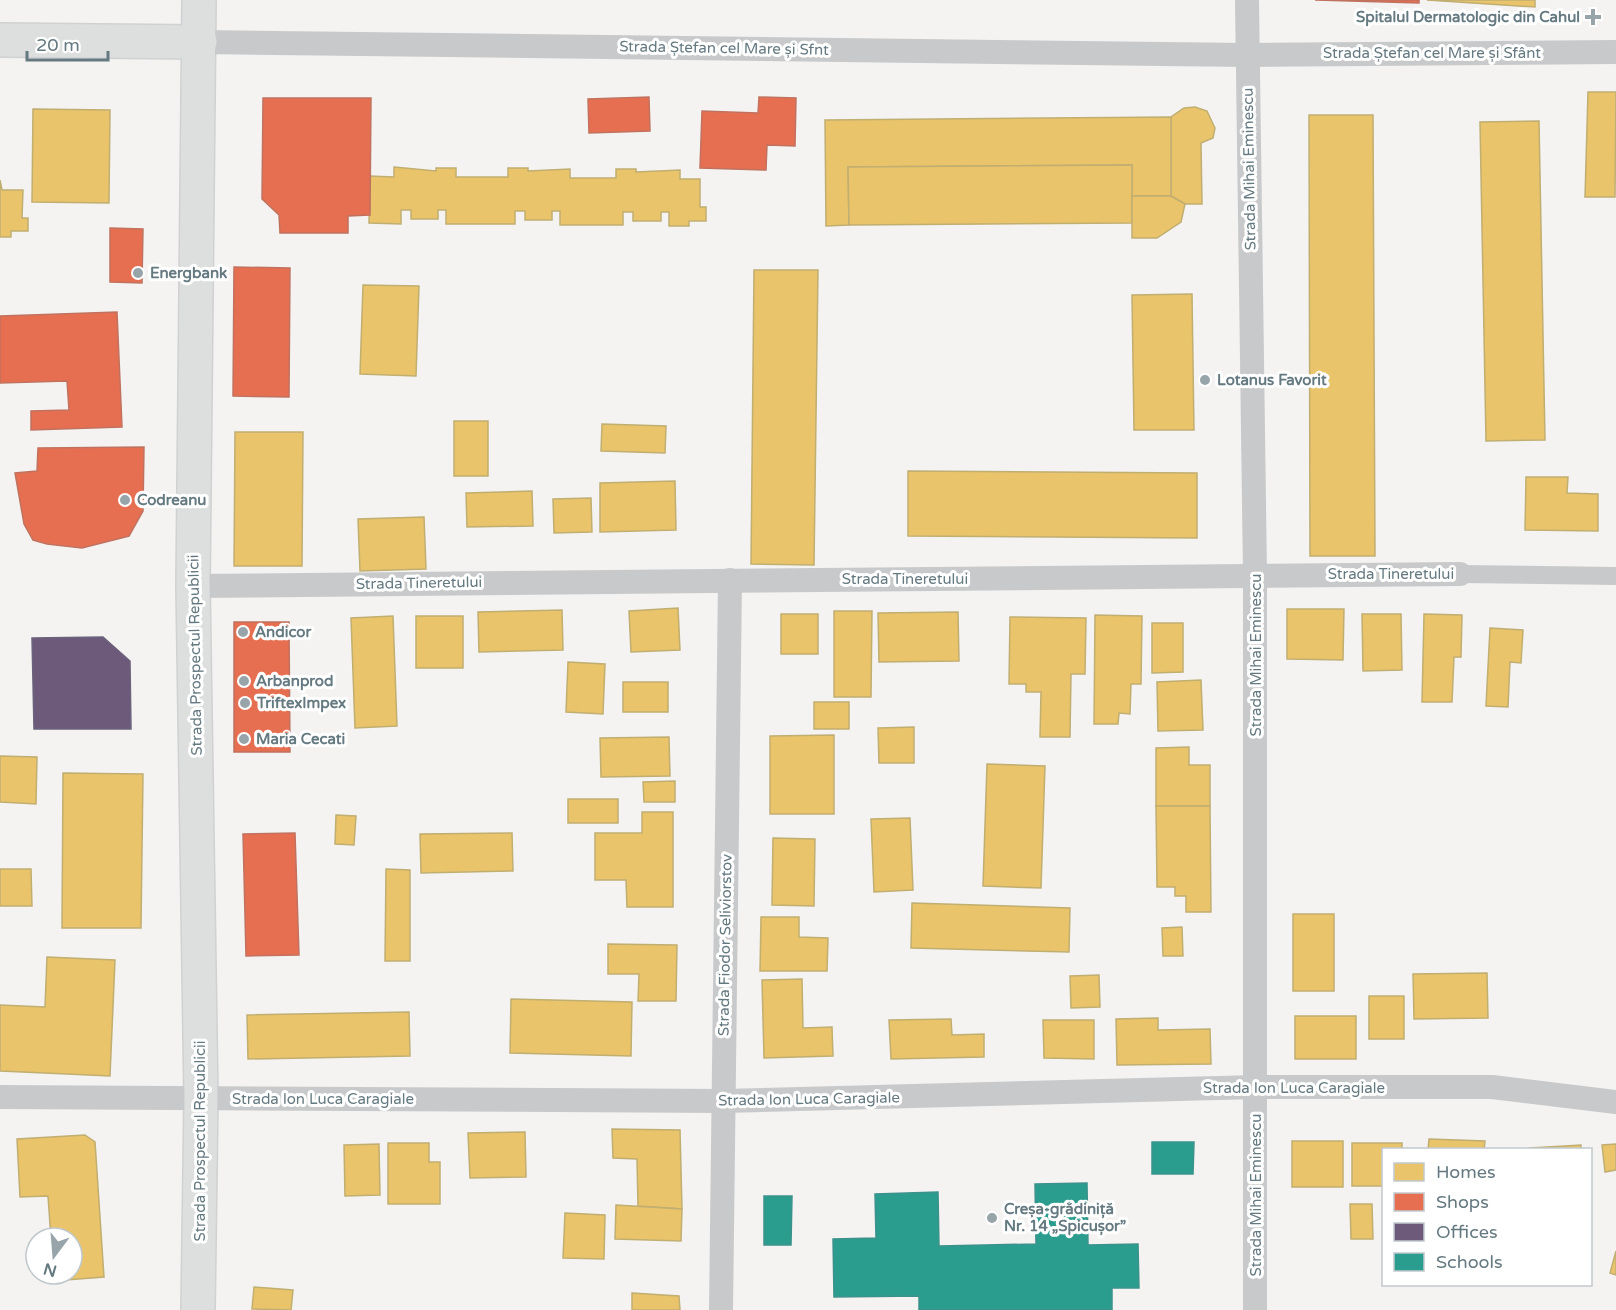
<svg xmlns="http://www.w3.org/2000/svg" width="1616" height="1310" viewBox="0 0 1616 1310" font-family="'Varela Round',sans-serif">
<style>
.homes{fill:#e9c46a;stroke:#c1ae71;stroke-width:1.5}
.shops{fill:#e76f51;stroke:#c0725f;stroke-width:1.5}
.offices{fill:#6d597a;stroke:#6b637c;stroke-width:1.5}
.schools{fill:#2a9d8f;stroke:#3c928b;stroke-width:1.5}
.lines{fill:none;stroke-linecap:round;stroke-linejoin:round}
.secondary-casing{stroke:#d0d1d2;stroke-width:36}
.pedestrian{stroke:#c8c9ca;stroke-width:18}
.minor{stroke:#c8c9ca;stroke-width:24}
.secondary{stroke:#dddede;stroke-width:33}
.poi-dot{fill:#97a4a9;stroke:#fff;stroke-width:2}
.labels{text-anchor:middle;stroke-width:6;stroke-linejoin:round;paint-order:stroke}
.poi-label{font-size:15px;font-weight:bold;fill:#657981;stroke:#fff;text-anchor:start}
.street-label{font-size:15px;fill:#657981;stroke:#fff}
</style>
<rect width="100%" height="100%" fill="#f4f3f2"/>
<g class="homes">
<path d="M1427 0H1535V7Z"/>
<path d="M1588 92H1616L1615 197H1585Z"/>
<path d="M1195 107 1207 111 1215 128 1213 138 1201 143 1202 204H1185L1171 196V117L1184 108Z"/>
<path d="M33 109 110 110 109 203 32 202Z"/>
<path d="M1309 115H1373L1375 556H1310Z"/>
<path d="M1171 117V196H1132V165L848 167 849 225 826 226 825 120Z"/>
<path d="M1539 121 1545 440 1486 441 1480 122Z"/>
<path d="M1132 165V223L849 225 848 167Z"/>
<path d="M394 167 436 171V168H456V177H508V168H528V171L570 169V178H616V169H636V172L680 170V179H700V207H706V221H689V226H669V212H661V221H633V212H623V225H560V211H552V220H525V211H515V224H446V210H438V219H411V210H401V224L369 223 370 176 394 177Z"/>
<path d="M0 180 2 190H23L22 218H28V231H11V237H0Z"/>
<path d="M1132 196H1171L1185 204 1181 222 1157 238H1132Z"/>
<path d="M754 270H818L814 565 751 564Z"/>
<path d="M363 285 419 286 416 376 360 374Z"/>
<path d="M1192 294 1194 430H1134L1132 295Z"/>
<rect x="454" y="421" width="34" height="55"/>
<path d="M602 424 666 426 665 453 601 451Z"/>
<path d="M235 432H303L302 566H234Z"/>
<path d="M908 471 1197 473V538L908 536Z"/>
<path d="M1526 477H1568L1567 493 1598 494V531L1525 530Z"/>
<path d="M675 481 676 530 600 532V483Z"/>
<path d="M532 491 533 526 467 527 466 493Z"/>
<path d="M591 498 592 532 554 533 553 499Z"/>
<path d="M424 517 426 569 360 571 358 519Z"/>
<path d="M678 608 680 650 631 652 629 611Z"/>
<path d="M1287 609H1344L1343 660 1287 659Z"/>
<path d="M562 610 563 650 479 652 478 612Z"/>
<path d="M834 611H872L871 697H834Z"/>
<path d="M958 612 959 661 879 662 878 613Z"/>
<rect x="781" y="614" width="37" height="40"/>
<path d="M1362 614H1401L1402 670 1363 671Z"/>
<path d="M1424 614 1462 615 1461 657H1454L1452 702H1422Z"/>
<path d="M1095 615 1142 616 1141 684H1131L1130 714 1119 713 1118 724H1094Z"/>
<path d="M393 616 397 726 355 728 351 618Z"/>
<rect x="416" y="616" width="47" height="52"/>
<path d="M1010 617 1086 618 1085 674H1071L1070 737H1040L1041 692H1026V684H1009Z"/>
<path d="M1152 623H1183V672L1152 673Z"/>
<path d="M1490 628 1523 630 1521 663 1510 662 1508 707 1486 706Z"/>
<path d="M568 662 605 664 603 714 566 712Z"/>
<path d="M1201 680 1203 730 1158 731 1157 682Z"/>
<rect x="623" y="682" width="45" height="30"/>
<rect x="814" y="702" width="35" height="27"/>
<path d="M914 727V763H879L878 728Z"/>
<path d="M834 735V814H770V736Z"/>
<path d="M669 737 670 776 601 777 600 738Z"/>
<path d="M1189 747V765H1210V806H1156V748Z"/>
<path d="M0 756 37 757 36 804 0 802Z"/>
<path d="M987 764 1045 766 1041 888 983 886Z"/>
<path d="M63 773 143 774 141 928H62Z"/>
<path d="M675 781V802H644L643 782Z"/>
<rect x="568" y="799" width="50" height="24"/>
<path d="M1156 806H1210L1211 912H1186V896H1175V887H1157Z"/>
<path d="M642 812H673V907H627L626 880H595V833H642Z"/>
<path d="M336 815 356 816 354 845 335 844Z"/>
<path d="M910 818 913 890 874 892 871 819Z"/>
<path d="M512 833 513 871 421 873 420 834Z"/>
<path d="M773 838 815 839 814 906 772 905Z"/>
<path d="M0 869H31L32 906H0Z"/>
<path d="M386 869 410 870V961H385Z"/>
<path d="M912 903 1070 908 1069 952 911 948Z"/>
<rect x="1293" y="914" width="41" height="77"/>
<path d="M761 917H799V937L828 938 827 971H760Z"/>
<path d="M1182 927 1183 956H1163L1162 928Z"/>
<path d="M608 944 677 945 676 1001H638L639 974H608Z"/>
<path d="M47 957 115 960 110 1076 0 1071V1005L45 1007Z"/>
<path d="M1487 973 1488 1018 1414 1019 1413 974Z"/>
<path d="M1099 975 1100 1007 1071 1008 1070 976Z"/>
<path d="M802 979 803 1028 832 1027 833 1056 764 1058 762 980Z"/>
<rect x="1369" y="996" width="35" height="43"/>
<path d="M511 999 632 1002 631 1056 510 1053Z"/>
<path d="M409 1012 410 1056 248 1059 247 1015Z"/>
<rect x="1295" y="1016" width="61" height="43"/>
<path d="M1158 1018V1030L1210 1029 1211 1064 1117 1065 1116 1019Z"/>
<path d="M951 1019 952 1035 984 1034V1057L891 1059 889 1020Z"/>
<path d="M1043 1020H1094V1059L1044 1058Z"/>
<path d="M612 1129 680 1130 682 1209 638 1206 637 1159 613 1158Z"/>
<path d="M525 1132 526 1177 470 1178 468 1133Z"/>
<path d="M85 1135 95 1142 104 1277 53 1281V1274H72V1238H51L48 1196 20 1197 17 1139Z"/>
<path d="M1429 1139 1485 1141 1484 1150H1428Z"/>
<rect x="1292" y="1141" width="51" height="46"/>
<path d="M388 1143H429V1162H440V1204H388Z"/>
<path d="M1352 1143H1402V1150H1384V1186H1352Z"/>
<path d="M379 1144 380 1195 345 1196 344 1145Z"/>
<path d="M1616 1144V1170L1605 1172 1602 1145Z"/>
<path d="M1581 1145V1150H1530V1148Z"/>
<path d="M1350 1204H1372L1373 1239H1351Z"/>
<path d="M616 1205 682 1209 681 1241 615 1239Z"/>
<path d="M565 1213 605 1215 604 1259 563 1258Z"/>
<path d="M1616 1251V1275L1610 1273Z"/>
<path d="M254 1287 293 1290 291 1310 252 1309Z"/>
<path d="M632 1293 679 1296 680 1310H632Z"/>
</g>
<g class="shops">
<path d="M1315 0H1419V3Z"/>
<path d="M649 97 650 131 589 133 588 99Z"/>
<path d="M759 97 796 98 795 146 767 145 766 170 700 168 702 111 758 113Z"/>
<path d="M263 98H371L370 215 348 216V233H280L279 215 262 199Z"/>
<path d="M110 228 143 229 142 283 110 282Z"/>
<path d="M234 267 290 268 289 397 233 396Z"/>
<path d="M117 312 122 427 31 430V411L69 410 67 381 0 383V316Z"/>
<path d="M144 447 143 511 129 536 82 548 47 544 33 540 24 524 15 473 37 471 38 448Z"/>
<path d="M234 622H289L290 752H234Z"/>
<path d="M295 833 299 955 246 956 243 834Z"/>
</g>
<path class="offices" d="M103 637 130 661 131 729H34L32 638Z"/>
<g class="schools">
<path d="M1152 1142H1194L1193 1174H1152Z"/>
<path d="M1087 1183 1088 1245 1138 1244 1139 1288H1112V1310H919V1296L834 1297 833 1239 876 1238 875 1194 938 1192 939 1246 1036 1244 1035 1184Z"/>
<path d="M764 1196H792L791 1245H764Z"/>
</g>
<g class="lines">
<g class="secondary-casing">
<g id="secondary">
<path d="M0 40 200 42"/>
<path d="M198 1310 201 1098 193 586 199 0"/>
</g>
</g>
<path class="pedestrian" d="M1460 574 1616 576"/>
<g class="minor">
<path d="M1247 0 1255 575V1310"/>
<path d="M200 42 1247 55 1616 52"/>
<path d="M193 586 1460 574"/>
<path d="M0 1097 723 1101 1257 1087H1492L1616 1102"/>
<path d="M721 1310 730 580"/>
</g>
<use href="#secondary" class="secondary"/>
</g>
<g class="poi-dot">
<path d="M1590 8h6v6h6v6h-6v6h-6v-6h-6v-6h6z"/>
<circle cx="138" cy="273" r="6"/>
<circle cx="1205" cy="380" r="6"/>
<circle cx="125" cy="500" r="6"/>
<circle cx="243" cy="632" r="6"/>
<circle cx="244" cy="681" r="6"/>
<circle cx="245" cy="703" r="6"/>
<circle cx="244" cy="739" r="6"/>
<circle cx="992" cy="1218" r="6"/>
</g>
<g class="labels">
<g class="poi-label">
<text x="1580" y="22" text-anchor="end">Spitalul Dermatologic din Cahul</text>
<text x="150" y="278">Energbank</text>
<text x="1217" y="385">Lotanus Favorit</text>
<text x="137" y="505">Codreanu</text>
<text x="255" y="637">Andicor</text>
<text x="256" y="686">Arbanprod</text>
<text x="257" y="708">TriftexImpex</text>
<text x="256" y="744">Maria Cecati</text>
<text x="1004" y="1214">Creșa-grădiniță<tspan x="1004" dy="17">Nr. 14 „Spicușor”</tspan></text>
</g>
<g class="street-label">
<text transform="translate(724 48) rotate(1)" y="5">Strada Ștefan cel Mare și Sfnt</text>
<text x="1432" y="58">Strada Ștefan cel Mare și Sfânt</text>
<text transform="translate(1249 169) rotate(-91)" y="5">Strada Mihai Eminescu</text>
<text x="1391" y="579">Strada Tineretului</text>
<text x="905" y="584">Strada Tineretului</text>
<text transform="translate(419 583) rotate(-1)" y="5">Strada Tineretului</text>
<text transform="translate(195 655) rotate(-91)" y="5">Strada Prospectul Republicii</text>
<text transform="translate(1256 655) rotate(-90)" y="5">Strada Mihai Eminescu</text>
<text transform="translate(725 945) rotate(-89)" y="5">Strada Fiodor Seliviorstov</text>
<text x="1294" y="1093">Strada Ion Luca Caragiale</text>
<text x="323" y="1104">Strada Ion Luca Caragiale</text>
<text transform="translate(809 1099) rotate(-1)" y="5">Strada Ion Luca Caragiale</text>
<text transform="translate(200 1141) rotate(-90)" y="5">Strada Prospectul Republicii</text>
<text transform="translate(1256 1195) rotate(-90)" y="5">Strada Mihai Eminescu</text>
</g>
</g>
<rect x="1382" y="1148" width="210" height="138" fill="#ffffff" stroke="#c1c9cd" stroke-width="1.5"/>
<rect x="1394" y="1163" width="30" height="18" fill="#e9c46a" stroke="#c1c9cd" stroke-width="1.5"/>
<text x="1436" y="1178" font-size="18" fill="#657981">Homes</text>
<rect x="1394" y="1193" width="30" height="18" fill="#e76f51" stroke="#c1c9cd" stroke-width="1.5"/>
<text x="1436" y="1208" font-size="18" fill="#657981">Shops</text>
<rect x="1394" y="1223" width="30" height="18" fill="#6d597a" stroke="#c1c9cd" stroke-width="1.5"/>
<text x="1436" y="1238" font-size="18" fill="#657981">Offices</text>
<rect x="1394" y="1253" width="30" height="18" fill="#2a9d8f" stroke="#c1c9cd" stroke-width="1.5"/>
<text x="1436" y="1268" font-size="18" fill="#657981">Schools</text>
<g transform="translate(54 1256) rotate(196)"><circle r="28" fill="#ffffff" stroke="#c1c9cd" stroke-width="1.5"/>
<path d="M0-4.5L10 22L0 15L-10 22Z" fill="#97a4a9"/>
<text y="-9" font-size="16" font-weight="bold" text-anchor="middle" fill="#657981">N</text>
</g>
<path d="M27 51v9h81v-9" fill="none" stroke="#657981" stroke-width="3"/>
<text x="36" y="51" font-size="18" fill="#657981" stroke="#ffffff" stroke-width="4.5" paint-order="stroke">20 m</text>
</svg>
